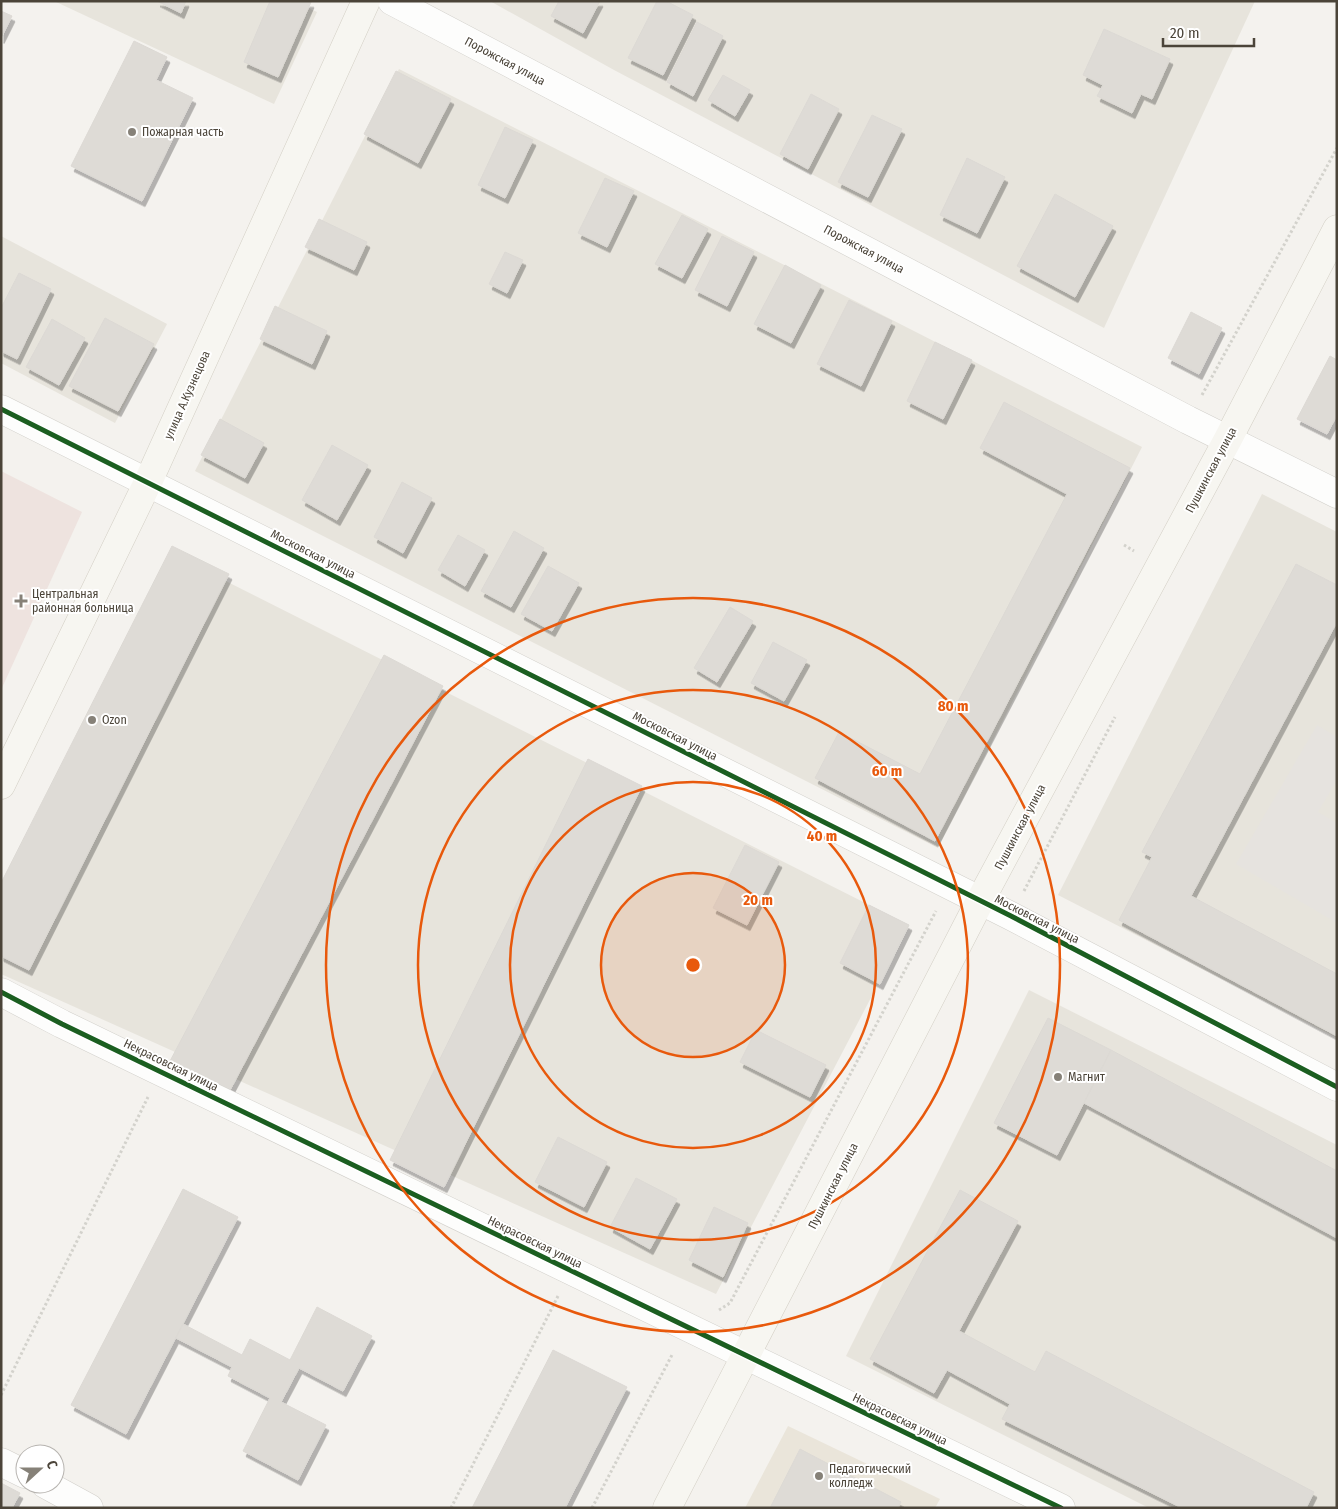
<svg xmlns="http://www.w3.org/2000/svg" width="1338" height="1509" viewBox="0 0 1338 1509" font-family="'Fira Sans Condensed',sans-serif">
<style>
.residential{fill:#e7e4dc}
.education{fill:#eae5da}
.medical{fill:#eee3df}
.parking{fill:#e6e3df}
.building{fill:#dedbd6;stroke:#dcd9d4;filter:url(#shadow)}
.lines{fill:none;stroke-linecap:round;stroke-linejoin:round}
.street-casing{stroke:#d2d0cb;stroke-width:29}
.secondary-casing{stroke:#d3cfc5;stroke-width:29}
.path{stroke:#d3d2cc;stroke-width:3;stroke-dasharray:2.5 2.5;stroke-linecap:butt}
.street{stroke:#fdfdfc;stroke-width:28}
.secondary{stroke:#f7f6f1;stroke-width:28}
.cycleway-casing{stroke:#fff;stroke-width:8}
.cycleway{stroke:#1b5e20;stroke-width:5}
.ring{fill:none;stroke:#e8590c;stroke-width:2.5}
.poi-dot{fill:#868178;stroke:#fff;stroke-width:2}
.labels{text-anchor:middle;stroke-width:4;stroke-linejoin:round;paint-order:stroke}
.street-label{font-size:12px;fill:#4b4439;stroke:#fff}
.poi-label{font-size:12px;fill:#4b4439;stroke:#fff;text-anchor:start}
.centre{fill:#e8590c;stroke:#fff;stroke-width:2.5}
.ring-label{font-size:15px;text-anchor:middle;font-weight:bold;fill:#e8590c;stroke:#fff;stroke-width:4;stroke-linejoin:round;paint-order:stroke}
</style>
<defs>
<filter id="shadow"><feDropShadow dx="3" dy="5.5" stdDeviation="0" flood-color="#0004"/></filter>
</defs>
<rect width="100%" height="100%" fill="#f4f2ee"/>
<g class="residential">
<path d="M54 1H293L317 12 274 104Z"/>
<path d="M490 1H1255L1104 328 614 70Z"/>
<path d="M399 69 1142 447 938 848 195 471Z"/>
<path d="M1 236 167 324 115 423 1 363Z"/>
<path d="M1262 494 1337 532V1038L1058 895Z"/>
<path d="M176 556 909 925 716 1294 1 974V901Z"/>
<path d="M1029 990 1337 1145V1508H1149L846 1356Z"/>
</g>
<path class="education" d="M788 1426 811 1437 940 1499 935 1508H745Z"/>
<path class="medical" d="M1 471 82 512 1 690Z"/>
<path class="parking" d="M1317 725 1337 737V780L1318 812 1337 823V923L1236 864Z"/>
<g class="building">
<path d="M157 1H186L181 13Z"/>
<path d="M270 1 311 2 278 77 244 62Z"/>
<path d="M559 1H600L583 33 551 16Z"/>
<path d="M657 1H666L693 15 663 75 628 58Z"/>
<path d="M1 11 12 16 1 38Z"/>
<path d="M697 22 723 36 693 96 667 82Z"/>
<path d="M1104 29 1170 59 1152 99 1141 94 1132 113 1097 96 1103 85 1083 75Z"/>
<path d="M134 41 167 57 156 80 193 98 142 201 71 166Z"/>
<path d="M396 71 451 99 418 163 364 134Z"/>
<path d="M723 75 750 90 735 116 708 100Z"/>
<path d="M811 94 839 109 808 169 780 154Z"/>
<path d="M872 115 902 129 868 197 838 182Z"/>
<path d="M505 127 533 140 505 198 478 185Z"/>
<path d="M967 158 1005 177 977 233 940 215Z"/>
<path d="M605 178 634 191 607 247 578 233Z"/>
<path d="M1055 194 1113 226 1075 297 1017 266Z"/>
<path d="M682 215 708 229 682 278 655 264Z"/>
<path d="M319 219 367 242 354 270 305 247Z"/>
<path d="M722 236 754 252 727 306 695 290Z"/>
<path d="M505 252 523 260 507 293 489 284Z"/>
<path d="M785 265 821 285 791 343 754 324Z"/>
<path d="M19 273 51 289 17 359 1 351V308Z"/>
<path d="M849 300 892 321 861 386 817 364Z"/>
<path d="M275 306 327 331 312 364 260 339Z"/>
<path d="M1191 312 1222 328 1199 374 1168 358Z"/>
<path d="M105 318 154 344 118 411 69 386Z"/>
<path d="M52 319 85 338 59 385 26 367Z"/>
<path d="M935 342 972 360 943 419 907 401Z"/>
<path d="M1330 356 1337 360V415L1327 434 1297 419Z"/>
<path d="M1004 402 1130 468 935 841 815 778 839 732 920 774 1067 494 980 448Z"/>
<path d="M220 419 264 443 245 478 201 455Z"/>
<path d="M332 445 368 465 337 520 302 500Z"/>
<path d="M402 482 432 498 403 553 374 537Z"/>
<path d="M514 531 544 548 511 607 481 591Z"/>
<path d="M458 535 485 550 465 586 438 570Z"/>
<path d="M172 546 229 574 29 970 1 956V883Z"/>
<path d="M1296 564 1337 585V622L1191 896 1337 974V1036L1119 920 1152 857 1142 852Z"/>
<path d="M548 566 579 583 552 631 521 614Z"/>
<path d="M730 607 753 621 717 682 694 668Z"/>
<path d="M773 642 807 660 784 701 751 683Z"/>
<path d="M384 655 443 686 228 1094 169 1063Z"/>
<path d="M588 759 642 786 444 1187 390 1160Z"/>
<path d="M745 845 779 862 747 925 713 908Z"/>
<path d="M869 905 909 925 880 984 840 963Z"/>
<path d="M1048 1018 1111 1050 1057 1155 994 1123Z"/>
<path d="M756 1030 826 1065 810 1097 740 1062Z"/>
<path d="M1111 1050 1337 1171V1238L1084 1103Z"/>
<path d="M558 1137 607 1162 584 1207 535 1182Z"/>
<path d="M636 1178 677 1199 650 1249 610 1227Z"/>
<path d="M183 1189 238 1217 126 1434 71 1405Z"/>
<path d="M960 1190 1018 1221 959 1331 1035 1372 1046 1351 1314 1492 1306 1508H1182L1002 1419 1010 1404 947 1370 934 1393 870 1359Z"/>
<path d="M714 1207 748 1223 723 1277 689 1260Z"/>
<path d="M317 1307 372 1336 343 1391 299 1368 281 1402 326 1425 298 1480 243 1451 270 1398 228 1376 232 1367 176 1338 183 1324 242 1355 250 1339 290 1360Z"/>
<path d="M553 1350 627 1387 565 1508H472Z"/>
<path d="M800 1449 901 1502 898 1508H770Z"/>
<path d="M1 1483 20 1493 12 1508H1Z"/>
</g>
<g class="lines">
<g class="street-casing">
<g id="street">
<path d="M392 1 1188 420 1337 494"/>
<path d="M1 409 1011 916 1337 1087"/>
<path d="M1 992 62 1024 1061 1508"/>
<path d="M1 1462 25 1474"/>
<path d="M45 1484 89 1508"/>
</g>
</g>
<g class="secondary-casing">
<g id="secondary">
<path d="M1 785 148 482 366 1"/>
<path d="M667 1508 980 901 1228 439 1337 229"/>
</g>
</g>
<g class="path">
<path d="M1202 395 1337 148"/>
<path d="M1124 545 1134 551"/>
<path d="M1024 891 1115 717"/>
<path d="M719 1310 730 1303 936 911"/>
<path d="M1 1395 148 1097"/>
<path d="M451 1508 558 1296"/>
<path d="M592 1508 673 1353"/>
</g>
<use href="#street" class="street"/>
<use href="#secondary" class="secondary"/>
<g class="cycleway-casing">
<g id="cycleway">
<path d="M1 409 1011 916 1337 1087"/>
<path d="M1 992 62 1024 1061 1508"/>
</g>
</g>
<use href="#cycleway" class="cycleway"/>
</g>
<circle cx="693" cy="965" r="92" fill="#e8590c" fill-opacity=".12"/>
<g class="ring">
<circle cx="693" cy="965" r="92"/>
<circle cx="693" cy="965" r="183"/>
<circle cx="693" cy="965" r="275"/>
<circle cx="693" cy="965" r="367"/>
</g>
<g class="poi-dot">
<circle cx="132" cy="132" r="5"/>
<path d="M18.5 593.5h5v5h5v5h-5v5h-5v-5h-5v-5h5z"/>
<circle cx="92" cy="720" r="5"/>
<circle cx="1058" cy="1077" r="5"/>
<circle cx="819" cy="1476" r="5"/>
</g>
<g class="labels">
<g class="street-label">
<text transform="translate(505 61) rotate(28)" y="4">Порожская улица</text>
<text transform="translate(864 249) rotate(28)" y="4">Порожская улица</text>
<text transform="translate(187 395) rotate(-66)" y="4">улица А.Кузнецова</text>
<text transform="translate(1211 470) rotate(-62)" y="4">Пушкинская улица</text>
<text transform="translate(313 554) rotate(27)" y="4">Московская улица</text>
<text transform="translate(675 736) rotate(27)" y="4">Московская улица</text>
<text transform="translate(1020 827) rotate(-62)" y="4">Пушкинская улица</text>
<text transform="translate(1037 919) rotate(27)" y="4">Московская улица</text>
<text transform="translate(171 1065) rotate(26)" y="4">Некрасовская улица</text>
<text transform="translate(833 1186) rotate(-63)" y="4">Пушкинская улица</text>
<text transform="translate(535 1242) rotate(26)" y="4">Некрасовская улица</text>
<text transform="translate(900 1419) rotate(26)" y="4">Некрасовская улица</text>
</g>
<g class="poi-label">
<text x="142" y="136">Пожарная часть</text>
<text x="32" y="598">Центральная<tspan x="32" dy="14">районная больница</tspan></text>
<text x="102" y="724">Ozon</text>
<text x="1068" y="1081">Магнит</text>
<text x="829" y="1473">Педагогический<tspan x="829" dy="14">колледж</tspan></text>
</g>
</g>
<circle cx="693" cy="965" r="8" class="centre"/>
<g class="ring-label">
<text x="953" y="711">80 m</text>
<text x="887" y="776">60 m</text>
<text x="822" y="841">40 m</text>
<text x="758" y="905">20 m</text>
</g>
<rect width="1338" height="1509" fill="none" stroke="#4b4439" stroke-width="5"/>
<g transform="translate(40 1469) rotate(69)"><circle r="24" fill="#ffffff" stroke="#b7b4b0"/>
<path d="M0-4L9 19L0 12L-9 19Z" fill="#868178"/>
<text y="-8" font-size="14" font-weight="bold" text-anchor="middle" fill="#4b4439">С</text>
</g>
<path d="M1163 38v8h91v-8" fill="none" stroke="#4b4439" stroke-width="2.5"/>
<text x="1170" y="38" font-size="15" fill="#4b4439" stroke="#ffffff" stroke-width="4" paint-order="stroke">20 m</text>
</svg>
